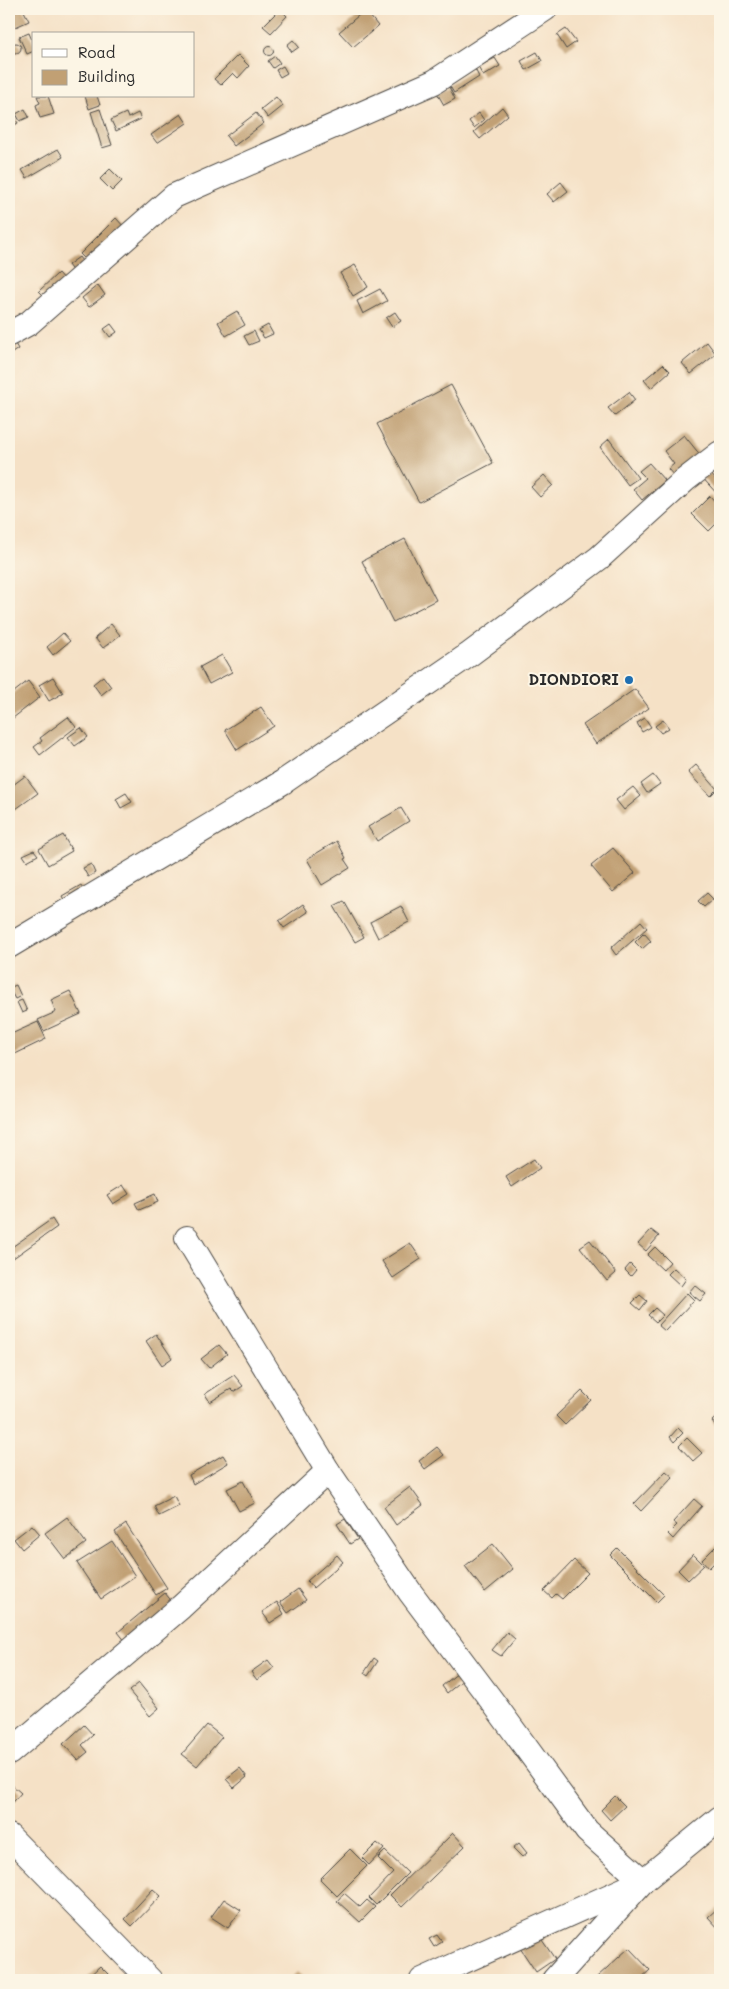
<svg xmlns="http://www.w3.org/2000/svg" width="729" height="1989" viewBox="0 0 729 1989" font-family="Mali,sans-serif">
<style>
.building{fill:#c1a074}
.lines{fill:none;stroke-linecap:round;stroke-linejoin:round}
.minor-casing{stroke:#494642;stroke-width:26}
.minor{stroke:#fff;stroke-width:24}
.poi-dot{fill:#1f6fb2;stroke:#fcf5e5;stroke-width:2}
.labels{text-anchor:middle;stroke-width:4;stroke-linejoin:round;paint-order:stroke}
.poi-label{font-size:15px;font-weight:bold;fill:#2b2b2b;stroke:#fcf5e5;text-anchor:end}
</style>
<rect width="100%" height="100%" fill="#fcf5e5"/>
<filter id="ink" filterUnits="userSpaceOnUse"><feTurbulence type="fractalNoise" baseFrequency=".02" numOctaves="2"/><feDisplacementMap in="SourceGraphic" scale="10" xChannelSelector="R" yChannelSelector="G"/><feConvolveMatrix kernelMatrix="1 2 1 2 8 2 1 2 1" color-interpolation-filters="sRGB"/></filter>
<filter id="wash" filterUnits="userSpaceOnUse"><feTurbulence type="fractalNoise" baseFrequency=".0096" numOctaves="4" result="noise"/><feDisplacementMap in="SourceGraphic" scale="20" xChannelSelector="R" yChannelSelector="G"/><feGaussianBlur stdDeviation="1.12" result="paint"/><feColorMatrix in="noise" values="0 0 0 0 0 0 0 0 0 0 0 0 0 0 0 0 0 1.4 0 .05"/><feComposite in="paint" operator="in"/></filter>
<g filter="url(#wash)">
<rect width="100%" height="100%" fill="#f5e1c6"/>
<g id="blocks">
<g class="building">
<path d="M14 9H23L29 21 11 29 9 23V11Z"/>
<path d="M280 9 287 16 271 33 263 26Z"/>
<path d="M365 10 378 26 353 47 339 32Z"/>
<path d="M566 29 576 42 566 49 557 35Z"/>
<path d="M29 33 34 45V51L27 54 19 37Z"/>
<path d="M293 40 299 47 292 52 287 45Z"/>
<circle cx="16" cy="48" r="5"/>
<circle cx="269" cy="51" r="4.5"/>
<path d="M537 52 542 61 526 70 521 61Z"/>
<path d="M238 55 249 66 238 78 233 73 221 85 214 79Z"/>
<path d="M275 56 280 63 273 68 268 61Z"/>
<path d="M495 58 500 66 483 76 478 67Z"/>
<path d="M283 66 287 73 280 77 276 70Z"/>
<path d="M475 69 479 77 454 93 449 85Z"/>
<path d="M449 87 455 99 444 105 437 93Z"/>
<path d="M37 96H48L54 114 40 118 36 105 40 103Z"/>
<path d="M85 96H97L100 105 89 109Z"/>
<path d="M276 97 283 106 268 118 261 109Z"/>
<path d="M502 107 508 115 480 139 474 132Z"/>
<path d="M25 109 29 117 20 121 16 114Z"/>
<path d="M100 109 112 145 102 148 91 112Z"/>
<path d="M126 113 128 118 138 113 141 119 116 131 111 120Z"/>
<path d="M256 113 264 123 234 146 226 136Z"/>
<path d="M479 113 484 120 474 128 469 121Z"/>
<path d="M181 114 187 123 157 143 151 135Z"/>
<path d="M13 115 18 123 9 128V118Z"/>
<path d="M58 149 63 157 27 178 22 170Z"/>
<path d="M110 169 122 181 112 191 100 179Z"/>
<path d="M561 182 568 191 554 202 547 194Z"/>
<path d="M116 218 125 228 89 263 80 254Z"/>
<path d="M79 257 85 265 74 273 68 265Z"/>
<path d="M355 265 368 287 353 296 340 273Z"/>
<path d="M58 273 64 280 45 297 39 291Z"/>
<path d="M98 285 105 295 89 307 82 298Z"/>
<path d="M380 289 387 301 363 314 357 301Z"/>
<path d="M237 311 245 325 226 336 218 322Z"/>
<path d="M395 312 401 321 392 327 386 318Z"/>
<path d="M111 324 117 332 110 337 104 329Z"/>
<path d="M268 325 273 334 264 338 259 330Z"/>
<path d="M254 331 259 341 249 345 244 336Z"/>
<path d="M14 342 18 349 9 355V345Z"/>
<path d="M707 342 716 354 691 374 682 363Z"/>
<path d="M663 364 670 371 651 388 644 380Z"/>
<path d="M451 385 493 463 419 502 377 424Z"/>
<path d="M629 392 635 400 615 416 608 408Z"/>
<path d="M684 435 701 456 675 477 668 469 674 464 664 451Z"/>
<path d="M609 439 638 478 628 485 600 447Z"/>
<path d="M649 463 665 481 642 500 633 489 646 478 639 471Z"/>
<path d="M705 468 720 484V497L699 474Z"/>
<path d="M544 475 553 485 540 497 531 487Z"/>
<path d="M710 496 720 507V520L709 531 692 514Z"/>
<path d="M405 539 436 600 393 622 362 561Z"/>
<path d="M111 624 120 635 103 648 95 638Z"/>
<path d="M63 633 70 641 53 655 47 647Z"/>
<path d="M222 655 232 672 209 684 200 667Z"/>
<path d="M103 676 111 687 101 695 93 684Z"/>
<path d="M53 677 63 693 49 701 39 685Z"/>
<path d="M28 681 40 697 13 718 9 712V696Z"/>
<path d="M635 689 649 708 596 744 583 725Z"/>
<path d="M261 707 274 726 237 750 225 730Z"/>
<path d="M68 717 76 727 40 755 34 747 42 741 40 738Z"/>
<path d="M645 718 651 727 642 732 637 723Z"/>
<path d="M663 720 669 728 661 733 655 726Z"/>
<path d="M81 728 88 737 75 746 68 737Z"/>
<path d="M696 765 717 789 710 796 688 772Z"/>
<path d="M653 775 660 784 647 793 641 784Z"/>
<path d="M25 776 38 793 9 814V788Z"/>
<path d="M633 787 641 796 624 810 616 800Z"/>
<path d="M126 793 132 802 121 808 116 799Z"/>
<path d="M401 808 409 821 377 841 368 827Z"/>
<path d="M63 835 72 851 48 865 39 849Z"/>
<path d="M337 841 346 858 344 859 350 868 322 885 307 859Z"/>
<path d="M613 848 635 873 613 892 591 866Z"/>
<path d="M34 850 38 855 27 861 23 855Z"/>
<path d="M91 864 95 873 88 877 83 868Z"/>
<path d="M81 885 86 893 67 905 62 896Z"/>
<path d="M707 893 713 899 704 907 698 901Z"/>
<path d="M344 901 364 937 355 942 334 906Z"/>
<path d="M303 904 308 912 284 928 279 921Z"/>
<path d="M401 906 409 922 378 938 370 922Z"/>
<path d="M641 921 647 928 616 955 611 948Z"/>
<path d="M644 933 651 941 642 949 635 942Z"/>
<path d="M16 985 21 996 15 999 9 988Z"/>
<path d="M70 991 81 1014 44 1031 38 1020 56 1012 51 1000Z"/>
<path d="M22 1000 27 1011 22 1013 17 1002Z"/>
<path d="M38 1022 46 1039 9 1057V1035Z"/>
<path d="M534 1159 540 1168 512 1187 506 1177Z"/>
<path d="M123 1185 129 1194 113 1204 107 1195Z"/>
<path d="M155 1194 158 1202 139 1210 135 1203Z"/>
<path d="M52 1219 57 1227 9 1261V1249Z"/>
<path d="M651 1230 659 1236 646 1251 638 1244Z"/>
<path d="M590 1240 616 1273 607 1281 580 1247Z"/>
<path d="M410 1243 421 1259 393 1278 382 1261Z"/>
<path d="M655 1247 670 1262 663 1270 647 1255Z"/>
<path d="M630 1264 636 1270 631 1276 625 1270Z"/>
<path d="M674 1268 686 1279 681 1286 668 1274Z"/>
<path d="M695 1285 706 1294 700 1301 689 1292Z"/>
<path d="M687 1293 694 1300 665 1331 658 1325Z"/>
<path d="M640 1295 647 1301 640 1310 632 1303Z"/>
<path d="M655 1308 663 1315 656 1322 648 1315Z"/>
<path d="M156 1334 172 1358 162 1365 146 1341Z"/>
<path d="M219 1345 227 1354 209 1368 201 1359Z"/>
<path d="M234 1375 243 1386 234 1392 231 1389 210 1402 205 1394Z"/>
<path d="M582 1391 591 1400 565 1425 556 1416Z"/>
<path d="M720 1414V1431L712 1421Z"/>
<path d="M678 1428 683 1433 674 1442 670 1437Z"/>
<path d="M687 1438 702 1453 693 1461 679 1446Z"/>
<path d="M437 1447 444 1455 425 1469 419 1461Z"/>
<path d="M223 1455 228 1463 193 1484 189 1475Z"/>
<path d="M666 1471 673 1477 641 1511 634 1504Z"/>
<path d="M243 1481 255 1503 239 1511 227 1489Z"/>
<path d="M410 1487 423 1505 396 1525 384 1507Z"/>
<path d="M174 1496 179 1506 159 1516 154 1506Z"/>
<path d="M694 1499 702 1506 673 1539 668 1534 677 1525 673 1522Z"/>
<path d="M67 1517 86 1543 65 1559 45 1533Z"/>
<path d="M345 1519 358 1539 350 1544 337 1524Z"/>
<path d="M126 1524 167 1588 156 1595 115 1532Z"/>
<path d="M32 1525 40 1534 22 1549 14 1539Z"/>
<path d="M112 1541 135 1576 101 1599 77 1563Z"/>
<path d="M720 1542V1557L709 1568 702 1560Z"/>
<path d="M493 1544 513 1569 485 1592 465 1566Z"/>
<path d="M617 1548 664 1595 657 1602 610 1555Z"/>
<path d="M693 1554 704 1565 688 1580 678 1570Z"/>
<path d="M337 1555 343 1562 313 1588 307 1581Z"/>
<path d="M574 1560 588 1573 562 1599 556 1594 552 1598 544 1591Z"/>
<path d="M298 1589 306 1600 288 1613 280 1602Z"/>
<path d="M165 1593 173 1603 126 1642 118 1632Z"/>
<path d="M277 1602 284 1614 270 1623 262 1612Z"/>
<path d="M507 1632 515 1639 501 1656 492 1650Z"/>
<path d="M374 1658 378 1661 368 1676 364 1673Z"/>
<path d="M268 1660 274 1668 257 1680 251 1672Z"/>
<path d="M459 1672 464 1679 447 1693 442 1686Z"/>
<path d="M139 1683 159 1708 150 1716 129 1691Z"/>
<path d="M84 1725 93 1735 82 1745 88 1752 78 1760 63 1744Z"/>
<path d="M207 1725 222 1737 197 1766 182 1754Z"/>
<path d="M240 1768 247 1777 234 1788 226 1779Z"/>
<path d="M12 1785 21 1793 9 1807V1789Z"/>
<path d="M615 1796 625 1806 610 1820 601 1810Z"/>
<path d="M453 1833 465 1846 402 1907 390 1895Z"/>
<path d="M377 1843 384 1849 369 1865 362 1858Z"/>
<path d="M519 1843 527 1853 522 1857 513 1848Z"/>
<path d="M350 1849 367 1866 337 1896 320 1879Z"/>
<path d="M385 1851 408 1873 376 1905 369 1898 393 1873 378 1858Z"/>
<path d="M153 1889 161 1896 132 1926 125 1919Z"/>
<path d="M344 1893 360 1907 367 1900 375 1907 360 1922 337 1901Z"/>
<path d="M224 1899 241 1910 228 1928 211 1917Z"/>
<path d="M720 1906V1930L708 1917Z"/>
<path d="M437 1935 442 1942 434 1947 429 1939Z"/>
<path d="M548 1936 542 1940 555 1959 536 1972 516 1942Z"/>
<path d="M629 1948 650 1970 639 1980H600L597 1977Z"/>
<path d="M100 1966 112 1978 109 1980H85Z"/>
<path d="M297 1972 306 1980H289Z"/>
</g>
</g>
</g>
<g filter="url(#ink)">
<use href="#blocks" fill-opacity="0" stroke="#494642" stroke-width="1"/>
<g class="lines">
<g class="minor-casing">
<g id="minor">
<path d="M9 334 29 323 174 196 434 82 545 9"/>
<path d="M9 946 283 782 470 654 599 558 685 480 720 453"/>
<path d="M187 1238 328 1471 410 1592 492 1701 587 1831 643 1881 554 1980"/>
<path d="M9 1753 181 1607 328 1471"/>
<path d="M9 1836 150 1980"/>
<path d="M422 1980 643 1881 720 1818"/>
</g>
</g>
<use href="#minor" class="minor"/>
</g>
</g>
<circle class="poi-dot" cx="629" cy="680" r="5"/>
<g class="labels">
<g class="poi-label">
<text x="619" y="685">DIONDIORI</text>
</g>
</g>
<rect width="729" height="1989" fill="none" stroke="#fcf5e5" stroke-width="30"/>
<rect x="32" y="32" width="162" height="65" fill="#fcf5e5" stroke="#a8a49b"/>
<rect x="42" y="49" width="25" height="8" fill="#ffffff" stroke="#a8a49b"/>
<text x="78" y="58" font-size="15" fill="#2b2b2b">Road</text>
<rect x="42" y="70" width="25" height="15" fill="#c1a074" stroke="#a8a49b"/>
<text x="78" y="82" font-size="15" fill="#2b2b2b">Building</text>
</svg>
